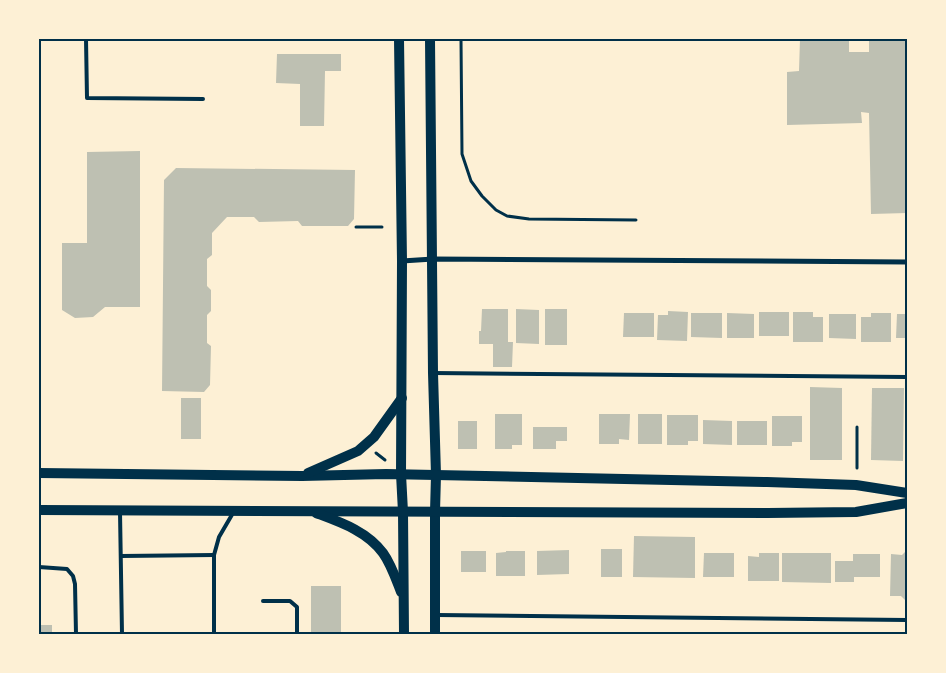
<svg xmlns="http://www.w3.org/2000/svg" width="946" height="673" viewBox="0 0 946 673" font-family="'Public Sans',sans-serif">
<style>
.building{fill:#bec0b2}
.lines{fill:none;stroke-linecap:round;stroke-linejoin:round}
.path{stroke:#003049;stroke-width:3}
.service{stroke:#003049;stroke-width:4}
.minor{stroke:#003049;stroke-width:5}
.secondary{stroke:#003049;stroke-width:10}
.neatline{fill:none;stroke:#003049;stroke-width:2}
</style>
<rect width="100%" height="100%" fill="#fdf0d5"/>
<g class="building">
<path d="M800 39H849V52H869V39H907V213L871 214 869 113 861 112 862 123 787 125V72L799 71Z"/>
<path d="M277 54H341V71H325L324 126H300V84L276 83Z"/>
<path d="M140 151V307H105L93 317 75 318 62 310V243H87V152Z"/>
<path d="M176 168 355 170 354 219 348 226H302L298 221 259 222 254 217H227L212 233V255L207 259V286L211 290V311L207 315V343L211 346 210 385 204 392 162 391 164 180Z"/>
<path d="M482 309H508V342H513L512 367H493V344H479V331H481Z"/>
<path d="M516 309 539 310V344L516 343Z"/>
<rect x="545" y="309" width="22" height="36"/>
<path d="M668 311 688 312 687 341 657 340 658 315H668Z"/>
<rect x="759" y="312" width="30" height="24"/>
<path d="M793 312H813V317H823V342H793Z"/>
<path d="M624 313H654V337H623Z"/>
<path d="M691 313H722V338L691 337Z"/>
<path d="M727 313 754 314V338H727Z"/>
<path d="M871 313H891V342H861V317H871Z"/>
<path d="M829 314H856V339L829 338Z"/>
<path d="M897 314H907V338H896Z"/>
<path d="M810 387 842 388V460H810Z"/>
<path d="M872 388H904L903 461 871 460Z"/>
<rect x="181" y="398" width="20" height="41"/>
<path d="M495 414H522V445H512V449H495Z"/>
<path d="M599 414H630L629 440 619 439V444H599Z"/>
<rect x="638" y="414" width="24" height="30"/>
<path d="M667 415H698V441H688V445H667Z"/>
<path d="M772 416H802V442H792V446H772Z"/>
<path d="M703 420 732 421V445L703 444Z"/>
<rect x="458" y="421" width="19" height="28"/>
<rect x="737" y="421" width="30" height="24"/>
<path d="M533 427H567V441H556V449H533Z"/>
<path d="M634 536 695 537V578L633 577Z"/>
<rect x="601" y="549" width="21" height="28"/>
<path d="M569 550V574L537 575V551Z"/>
<rect x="461" y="551" width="25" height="21"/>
<path d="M506 551H525V576H496V553L506 552Z"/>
<path d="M906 551H907V600H905L901 596H890L891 554 902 555Z"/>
<path d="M704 553H734V577H703Z"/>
<path d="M759 553H779V581H748V556L759 557Z"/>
<path d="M782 553H831V583L782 582Z"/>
<path d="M853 554H880V577H854V582H835V561H853Z"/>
<rect x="311" y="586" width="30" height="48"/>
<rect x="39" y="625" width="13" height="9"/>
</g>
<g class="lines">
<g class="path">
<path d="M461 39 462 154 471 181 482 196 496 210 507 216 529 219 636 220"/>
<path d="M356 227H382"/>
<path d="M857 427V468"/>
<path d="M376 453 385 460"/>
</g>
<g class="service">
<path d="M86 39 87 98 203 99"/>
<path d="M433 373 907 377"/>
<path d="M120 512 122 634"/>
<path d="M121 556 214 555"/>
<path d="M39 567 67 569 73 576 75 584 76 634"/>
<path d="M263 601H290L297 607V634"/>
<path d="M437 615 907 620"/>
<path d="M214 634V555L219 537 233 513"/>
</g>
<path class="minor" d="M402 261 433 259 907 262"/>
<g class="secondary">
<path d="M399 39 402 261 401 474 403 512 404 634"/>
<path d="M430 39 433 373 436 475 435 512V634"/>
<path d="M39 473 302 476 386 474 767 482 856 485 907 493"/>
<path d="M308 473 358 451 374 437 402 398"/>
<path d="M39 510 768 513 856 512 907 503"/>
<path d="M316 513C340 522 367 531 383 553 391 564 396 579 401 592"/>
</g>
</g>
<rect width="946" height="673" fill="none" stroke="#fdf0d5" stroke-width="80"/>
<rect x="40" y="40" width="866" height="593" class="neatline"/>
</svg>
